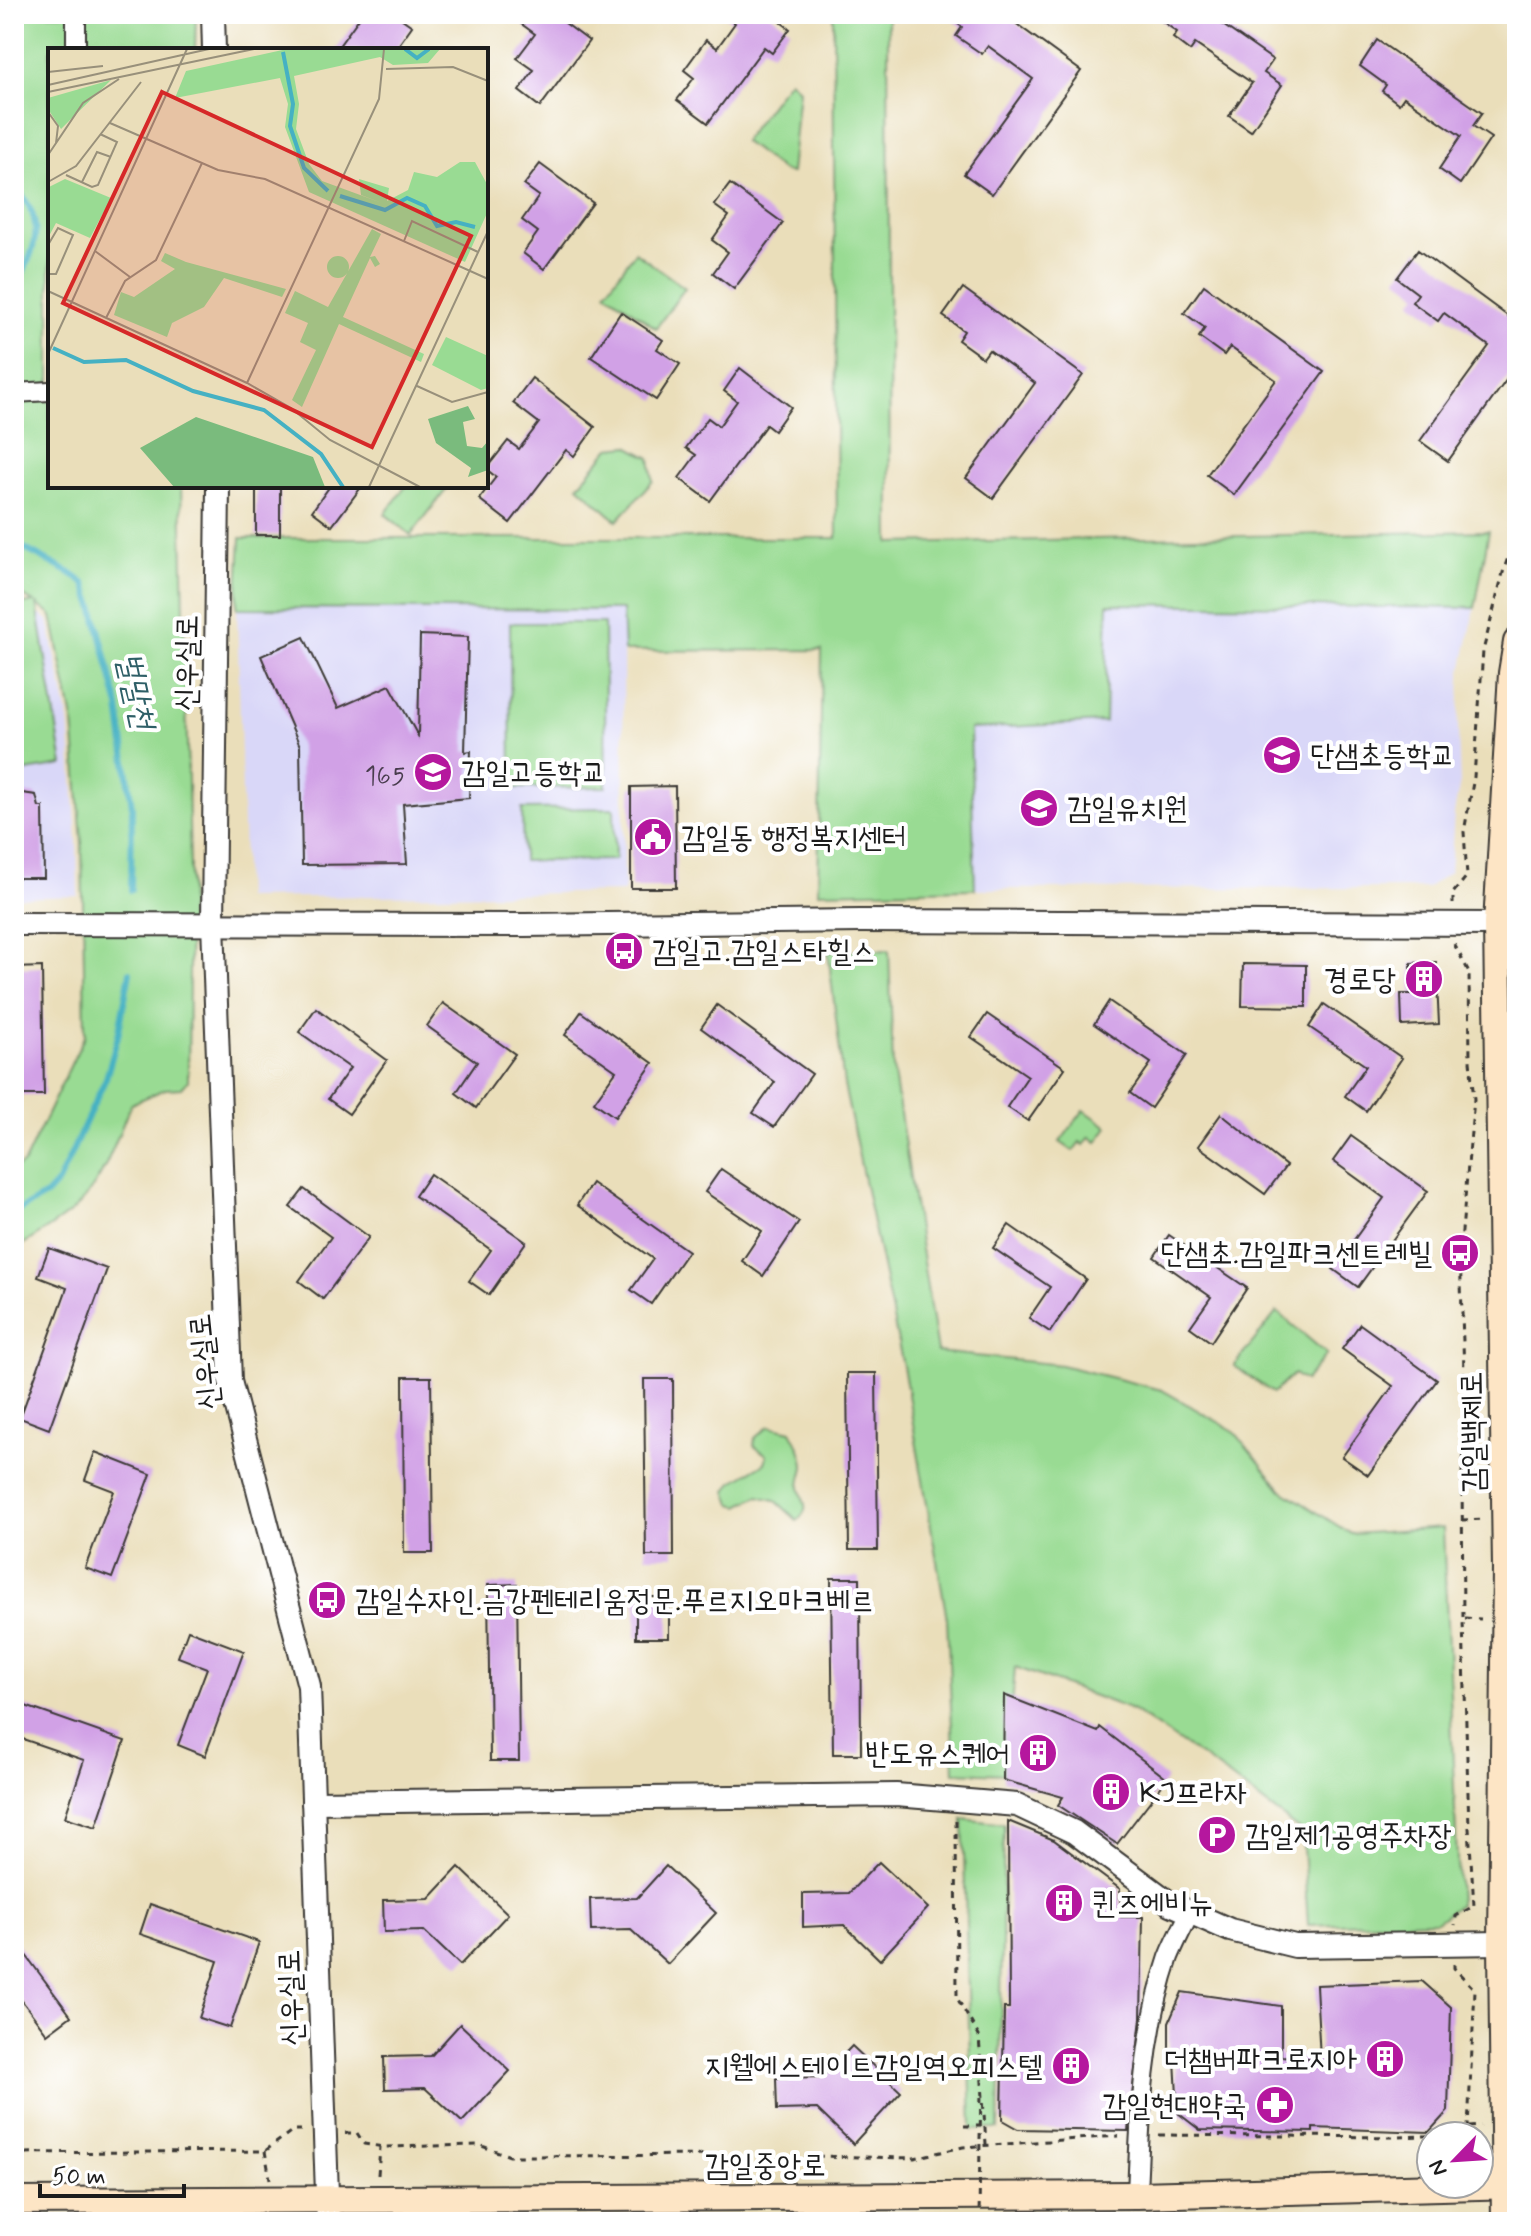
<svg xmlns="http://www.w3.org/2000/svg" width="1531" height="2236" viewBox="0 0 1531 2236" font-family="Mynerve,'Poor Story',sans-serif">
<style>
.built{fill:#d9d7f8}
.green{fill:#99db93;stroke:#5a7c58;stroke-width:2}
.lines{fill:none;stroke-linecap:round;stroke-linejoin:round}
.stream{stroke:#45b1c3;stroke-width:6}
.building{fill:#d1a1e6}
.minor-casing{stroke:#3b3934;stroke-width:22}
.tertiary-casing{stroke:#3b3934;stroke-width:26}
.secondary-casing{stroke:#3b3934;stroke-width:30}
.path{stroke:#3b3934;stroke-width:3;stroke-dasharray:6 6;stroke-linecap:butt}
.minor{stroke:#fff;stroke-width:18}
.tertiary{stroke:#fff;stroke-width:22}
.secondary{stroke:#fde5c5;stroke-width:26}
.path-bridge{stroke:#3b3934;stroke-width:3;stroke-dasharray:6 6;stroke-linecap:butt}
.labels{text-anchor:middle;stroke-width:8;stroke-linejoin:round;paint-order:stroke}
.number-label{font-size:26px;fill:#493d4e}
.street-label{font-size:30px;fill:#1c1c1c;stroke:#fff}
.poi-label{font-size:30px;fill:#1c1c1c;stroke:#fff;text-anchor:start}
.water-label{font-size:32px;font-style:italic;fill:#2e5f67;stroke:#fff}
.inset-river{fill:none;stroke:#45b1c3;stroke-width:4}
.inset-road{fill:none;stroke:#98907b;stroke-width:2}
.view{fill:#d62828;fill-opacity:0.15;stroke:#d62828;stroke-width:4}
.inset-edge{fill:none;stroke:#1c1c1c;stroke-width:4}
</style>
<rect width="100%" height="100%" fill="#fff"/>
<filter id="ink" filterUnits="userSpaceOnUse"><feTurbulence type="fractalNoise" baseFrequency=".0125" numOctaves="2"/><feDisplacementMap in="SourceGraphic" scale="16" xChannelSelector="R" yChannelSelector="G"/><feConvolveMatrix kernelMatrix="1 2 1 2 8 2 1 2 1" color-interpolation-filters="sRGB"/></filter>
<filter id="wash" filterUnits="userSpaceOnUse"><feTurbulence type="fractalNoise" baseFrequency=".006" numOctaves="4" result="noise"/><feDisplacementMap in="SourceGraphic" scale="32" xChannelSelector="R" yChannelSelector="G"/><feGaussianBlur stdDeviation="1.8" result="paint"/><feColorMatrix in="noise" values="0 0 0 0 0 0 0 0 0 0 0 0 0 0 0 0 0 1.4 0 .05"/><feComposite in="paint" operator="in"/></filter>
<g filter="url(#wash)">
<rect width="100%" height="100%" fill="#eadeba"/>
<g class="built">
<path d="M14 596 48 620 69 721 77 841 78 896 14 898Z"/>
<path d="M1107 604 1475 608 1461 676 1458 729 1460 782 1454 813 1450 872 1427 888 975 889 970 729 1105 722Z"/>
<path d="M237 608 623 610 624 892 245 898Z"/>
</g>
<g class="green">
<path d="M14 14H196L195 50H50V486H181L190 866 188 1081 182 1088 165 1089 131 1104C115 1141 103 1186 71 1212 54 1226 33 1238 14 1250V1169L24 1163 85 1035 82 843 73 720 52 616 37 604 63 765 14 773V606L34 602 14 591Z"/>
<path d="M833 14H888L890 543 1489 531 1475 608 1108 604 1105 722 970 729 975 889 818 892 822 650 624 651 622 610 237 608 241 538H837Z"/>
<path d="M789 80 799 89 791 173 783 171 743 141Z"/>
<path d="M635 252 685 288 656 328 606 292Z"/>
<path d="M628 446 650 458 653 481 617 521 578 486 610 448Z"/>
<path d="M406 486H449L411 535 385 514Z"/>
<path d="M510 623H604L606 787 511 788Z"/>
<path d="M614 808 615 860 523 861 522 809Z"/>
<path d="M889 950 893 1068 937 1352 1061 1365 1162 1390 1234 1431 1282 1490 1351 1534 1443 1528 1459 1905 1436 1921 1308 1925 1302 1832 1218 1768 1132 1710 1015 1667 1007 1774 954 1772 947 1619 903 1366 844 1085 828 952Z"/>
<path d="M1084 1110 1108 1127 1097 1142 1090 1137 1084 1145 1080 1142 1073 1151 1060 1142Z"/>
<path d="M1277 1312 1327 1354 1305 1381 1294 1374 1273 1393 1234 1366Z"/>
<path d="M769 1426 791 1431C797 1442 804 1454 804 1467 803 1473 800 1480 800 1486 801 1500 813 1508 797 1520L775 1500 758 1496 739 1506 732 1504 727 1491 733 1482 765 1463 767 1455 754 1446 755 1438Z"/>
<path d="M963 1819 1004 1824 999 2129H972Z"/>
</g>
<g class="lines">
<g class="stream">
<path d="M14 186C50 223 34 251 14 291"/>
<path d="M14 543 70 573 85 584 93 606 119 707 132 807 131 890"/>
<path d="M14 1213 46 1195 58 1182 106 1078 118 1036 130 972"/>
</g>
</g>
<g id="blocks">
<g class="building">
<path d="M362 14H395L412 26 395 50H336Z"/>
<path d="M526 14H553L589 41 540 107 519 91 534 70 517 58 535 34 520 23Z"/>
<path d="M722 14H770L790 29 772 53 764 47 708 123 677 100 694 78 684 70 706 40 717 48 735 23Z"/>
<path d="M945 14H1003L1081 71 992 194 964 174 1033 79 988 46 982 54 956 36 962 27Z"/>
<path d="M1152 14H1207L1273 60 1264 73 1282 85 1251 131 1229 116 1252 83 1195 44 1190 51 1173 38 1177 32Z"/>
<path d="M1377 40 1482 113 1473 126 1491 138 1460 184 1439 169 1461 136 1404 97 1399 104 1382 91 1386 85 1360 66Z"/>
<path d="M540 164 593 203 544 269 523 253 538 232 522 220 539 196 524 185Z"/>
<path d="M730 184 783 223 734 289 713 273 728 252 712 240 729 216 714 205Z"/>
<path d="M1418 250 1517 323V365L1448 461 1420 441 1489 346 1444 313 1438 321 1412 302 1418 294 1397 278Z"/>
<path d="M1204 285 1324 372 1234 495 1207 475 1276 380 1230 347 1224 355 1199 337 1205 328 1184 313Z"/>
<path d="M963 288 1083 375 993 498 966 478 1035 383 989 350 983 358 958 340 964 331 943 316Z"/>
<path d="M621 312 663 340 657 349 680 364 656 400 591 357Z"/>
<path d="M740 368 791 407 774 431 766 425 710 501 679 478 696 455 686 448 708 418 719 426 737 401 724 391Z"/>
<path d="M532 378 595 427 574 456 566 450 510 523 479 499 496 477 486 469 508 441 519 449 539 423 513 403Z"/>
<rect x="256" y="486" width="24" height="49"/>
<path d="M330 486H362L332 526 312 511Z"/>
<path d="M420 635 468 637 465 752 471 751 469 798 403 804 407 864 302 865 300 746 261 656 304 637 338 708 390 685 418 736Z"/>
<path d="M675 786 676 888H631V787Z"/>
<path d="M15 792 36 795 39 807H43L44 878H14Z"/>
<path d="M1436 962 1439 1024 1402 1026 1401 994H1412L1411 963Z"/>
<path d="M1243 964 1306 965V1007L1242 1006Z"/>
<path d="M42 967 44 1095H14V968Z"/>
<path d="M1109 1001 1187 1055 1151 1108 1130 1093 1151 1063 1094 1024Z"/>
<path d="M443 1003 515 1054 476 1108 456 1093 477 1062 427 1026Z"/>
<path d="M1324 1004 1402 1058 1366 1111 1345 1096 1366 1066 1309 1027Z"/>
<path d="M717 1005 812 1074 774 1127 753 1113 775 1082 701 1028Z"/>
<path d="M316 1008 387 1060 349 1114 328 1099 350 1068 299 1032Z"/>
<path d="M581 1012 653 1063 615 1117 594 1102 616 1071 565 1035Z"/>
<path d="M987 1014 1065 1068 1028 1121 1007 1107 1028 1076 971 1037Z"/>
<path d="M1221 1114 1286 1166 1265 1194 1198 1146Z"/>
<path d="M1351 1136 1428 1191 1358 1287 1333 1269 1384 1198 1333 1161Z"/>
<path d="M721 1169 799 1222 763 1276 742 1261 762 1231 705 1192Z"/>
<path d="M430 1174 526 1242 489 1295 469 1281 491 1250 415 1196Z"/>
<path d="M592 1183 688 1251 651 1304 631 1290 653 1259 577 1205Z"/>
<path d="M304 1189 369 1237 323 1299 299 1281 331 1237 290 1207Z"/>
<path d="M1009 1225 1086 1279 1050 1332 1029 1318 1050 1287 993 1248Z"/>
<path d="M1169 1235 1247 1288 1211 1342 1190 1327 1211 1297 1154 1257Z"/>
<path d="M49 1248 107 1269 49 1429 20 1418 67 1288 38 1277Z"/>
<path d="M1360 1324 1437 1380 1368 1475 1342 1457 1393 1386 1342 1349Z"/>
<path d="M847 1373H876L878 1550H849Z"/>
<path d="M403 1377H431L433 1553H404Z"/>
<path d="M644 1379H673L674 1556H646Z"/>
<path d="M95 1452 151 1474 112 1578 85 1568 114 1491 85 1480Z"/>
<path d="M831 1578H860L861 1754H833Z"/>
<path d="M517 1584 519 1761H490L488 1585Z"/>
<rect x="636" y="1597" width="33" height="41"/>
<path d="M188 1630 244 1651 205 1756 178 1745 207 1668 178 1657Z"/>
<path d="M1004 1695 1098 1732 1100 1727 1167 1779 1117 1844 1058 1805 1063 1797 1003 1780Z"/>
<path d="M14 1702 125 1741 96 1827 65 1817 84 1760 14 1736Z"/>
<path d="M1008 1821 1054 1840 1120 1889 1121 1917H1143L1141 2018 1128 2131 1018 2129 1002 2120 1004 2008H1009Z"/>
<path d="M879 1862 928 1908 880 1960 844 1925 803 1927V1894L849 1893Z"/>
<path d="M666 1866 716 1913 668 1964 631 1930 591 1931 590 1899 637 1898Z"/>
<path d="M459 1867 508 1914 460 1965 424 1931 384 1932 383 1900 429 1899Z"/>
<path d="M150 1904 259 1942 230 2028 199 2018 218 1961 140 1934Z"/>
<path d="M14 1939 71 2016 47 2034 14 1990Z"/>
<path d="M1422 1981 1451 2007 1448 2111 1429 2132 1313 2128V2132L1200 2130 1178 2113 1175 2060H1169V2022L1182 1992 1281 2006V2056L1320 2059 1316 1985Z"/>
<path d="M460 2024 510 2071 462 2122 425 2088 385 2089 384 2057 431 2056Z"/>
<path d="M852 2046 901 2092 853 2144 817 2109 777 2110 776 2078 822 2077Z"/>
</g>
</g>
</g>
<g filter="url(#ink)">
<use href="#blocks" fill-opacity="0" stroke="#3b3934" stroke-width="2"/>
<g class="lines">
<g class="minor-casing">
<g id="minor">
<path d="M76 50V14"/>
<path d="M14 393 50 391"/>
<path d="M1137 2195C1140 2115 1143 2033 1169 1957 1175 1942 1183 1927 1190 1913"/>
</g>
</g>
<g class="tertiary-casing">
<g id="tertiary">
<path d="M213 14 214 50"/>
<path d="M218 486 213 923 230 1381 309 1686 328 2222"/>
<path d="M14 924 524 925 861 921 1497 924"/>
<path d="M313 1802 896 1795 1017 1805 1074 1832 1171 1904 1230 1930 1295 1946 1502 1943"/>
</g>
</g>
<g class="secondary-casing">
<g id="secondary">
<path d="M14 2201 1137 2195 1517 2185"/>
<path d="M1505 2222 1502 1943 1506 1568 1497 924 1512 673 1517 642"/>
</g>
</g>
<g class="path">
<path d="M1453 904V893L1467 876 1464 832 1474 777 1483 651 1504 569 1517 532"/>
<path d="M1454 944 1469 972 1470 1061 1474 1099 1460 1253 1466 1431 1462 1473 1463 1621 1469 1828 1474 1906 1456 1916 1455 1925"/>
<path d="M1462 1520 1483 1519"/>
<path d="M1465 1618 1481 1619"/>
<path d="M956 1821 957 1998 979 2036 986 2144"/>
<path d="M1454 1964V1968L1475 1990 1468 2127"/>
<path d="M964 2126H981"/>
<path d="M345 2133H357L364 2144 384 2147 479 2145 510 2156 758 2155 914 2158 963 2147 1119 2136"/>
<path d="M1159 2135 1397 2137 1453 2135 1468 2127 1481 2126"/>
<path d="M980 2139 981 2093"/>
<path d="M265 2151 270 2179"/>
<path d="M14 2153 265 2151 293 2130H305"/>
<path d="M378 2175 380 2147"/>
<path d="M991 2219 1003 2222"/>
<path d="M1192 2222 1287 2216 1310 2222"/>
</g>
<use href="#minor" class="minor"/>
<use href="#tertiary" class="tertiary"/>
<use href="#secondary" class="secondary"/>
<path class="path-bridge" d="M979 2222 980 2139"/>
</g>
</g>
<defs>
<g id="school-disc" transform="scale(2)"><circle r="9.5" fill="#b5179e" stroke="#fff"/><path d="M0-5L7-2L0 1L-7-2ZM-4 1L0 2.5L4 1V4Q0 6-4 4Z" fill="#fff"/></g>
<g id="civic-disc" transform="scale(2)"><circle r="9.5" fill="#b5179e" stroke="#fff"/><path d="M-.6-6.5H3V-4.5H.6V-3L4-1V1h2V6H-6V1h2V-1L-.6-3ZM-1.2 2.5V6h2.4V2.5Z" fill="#fff"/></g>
<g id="bus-disc" transform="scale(2)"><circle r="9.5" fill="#b5179e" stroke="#fff"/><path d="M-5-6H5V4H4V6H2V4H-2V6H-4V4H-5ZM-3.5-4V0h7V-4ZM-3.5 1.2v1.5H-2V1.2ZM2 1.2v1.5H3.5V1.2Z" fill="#fff"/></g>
<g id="building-disc" transform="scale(2)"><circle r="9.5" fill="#b5179e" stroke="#fff"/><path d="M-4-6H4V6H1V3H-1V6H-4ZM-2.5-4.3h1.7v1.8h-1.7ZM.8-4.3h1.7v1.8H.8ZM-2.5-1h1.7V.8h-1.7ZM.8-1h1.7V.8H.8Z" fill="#fff"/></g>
<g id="parking-disc" transform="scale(2)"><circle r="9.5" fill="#b5179e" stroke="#fff"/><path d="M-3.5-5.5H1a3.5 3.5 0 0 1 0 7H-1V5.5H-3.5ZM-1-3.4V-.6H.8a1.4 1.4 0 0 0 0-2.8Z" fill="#fff"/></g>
<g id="pharmacy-disc" transform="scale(2)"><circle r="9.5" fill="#b5179e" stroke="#fff"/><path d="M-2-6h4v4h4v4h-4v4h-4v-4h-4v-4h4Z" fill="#fff"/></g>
</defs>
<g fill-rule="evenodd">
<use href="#school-disc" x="1282" y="755"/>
<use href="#school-disc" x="433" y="772"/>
<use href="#school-disc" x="1039" y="808"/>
<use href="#civic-disc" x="653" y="837"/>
<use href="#bus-disc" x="624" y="951"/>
<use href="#building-disc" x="1424" y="979"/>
<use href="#bus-disc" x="1460" y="1253"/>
<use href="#bus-disc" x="327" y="1600"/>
<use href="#building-disc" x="1038" y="1753"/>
<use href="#building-disc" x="1111" y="1792"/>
<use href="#parking-disc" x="1217" y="1835"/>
<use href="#building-disc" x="1064" y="1903"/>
<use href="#building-disc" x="1385" y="2059"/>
<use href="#building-disc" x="1071" y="2066"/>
<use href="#pharmacy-disc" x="1275" y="2105"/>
</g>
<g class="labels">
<g class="number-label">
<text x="385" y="784">165</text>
</g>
<g class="street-label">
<text transform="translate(186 663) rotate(-89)" y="10">신우실로</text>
<text transform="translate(204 1362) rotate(-96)" y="10">신우실로</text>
<text transform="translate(1472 1432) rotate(-91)" y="10">감일백제로</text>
<text transform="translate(290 1998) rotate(-92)" y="10">신우실로</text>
<text x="765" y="2175">감일중앙로</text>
</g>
<g class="poi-label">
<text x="1310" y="765">단샘초등학교</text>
<text x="461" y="782">감일고등학교</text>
<text x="1067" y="818">감일유치원</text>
<text x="681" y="847">감일동 행정복지센터</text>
<text x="652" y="961">감일고.감일스타힐스</text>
<text x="1396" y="989" text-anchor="end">경로당</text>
<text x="1432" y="1263" text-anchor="end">단샘초.감일파크센트레빌</text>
<text x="355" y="1610">감일수자인.금강펜테리움정문.푸르지오마크베르</text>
<text x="1010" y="1763" text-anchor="end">반도유스퀘어</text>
<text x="1139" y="1802">KJ프라자</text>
<text x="1245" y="1845">감일제1공영주차장</text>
<text x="1092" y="1913">퀸즈에비뉴</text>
<text x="1357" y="2069" text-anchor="end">더챔버파크로지아</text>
<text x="1043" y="2076" text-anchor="end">지웰에스테이트감일역오피스텔</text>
<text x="1247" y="2115" text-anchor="end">감일현대약국</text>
</g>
<g class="water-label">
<text transform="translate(137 690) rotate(78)" y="11">벌말천</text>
</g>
</g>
<g transform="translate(48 48)">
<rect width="440" height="440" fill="#eadeba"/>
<path d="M239 1H392L380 15 345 17 332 9 246 28 251 56 248 81 261 116 274 133 334 155 313 147 311 131 341 140 339 153 360 142 366 124 389 129 412 114H427L440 138V163L417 214 261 144 237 79 240 56 232 30 127 50 138 23ZM63 32 22 72 13 81 0 61V50ZM17 131 63 150 42 190 8 175 0 190 1 139ZM324 181 333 186 322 209 327 208 332 216 327 219 322 210 295 269 376 306 373 314 291 276 254 359 244 352 268 302 252 294 260 275 237 265 247 243 280 259ZM117 205 138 214 238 241 234 249 176 230 156 259 124 275 119 289 66 267 73 244 86 249 127 221 113 213ZM279 219a11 11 0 1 1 22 0a11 11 0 1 1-22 0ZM398 289 440 308V340L433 342 384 317Z" fill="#99db93"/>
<path d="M420 358 427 371 415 374 419 398 434 400 440 393V422L420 429 423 420 388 395 380 371ZM148 369 265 409 277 439H126L92 400Z" fill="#7abb7d"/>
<path class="inset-river" d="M357 1 369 10 381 1M235 4 245 56 242 78 256 120 280 143M292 148 337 162 359 150 377 158 389 178 408 174 427 179M5 300 36 314 78 312 145 343 216 362 273 406 295 439"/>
<path class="inset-road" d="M338 21 405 19 440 33M0 24 55 18M0 37 161 1M0 44 206 1M0 64 10 78 8 95M62 75 170 122 217 131 440 231M0 107 35 55 71 31M18 127 44 139 50 137 69 94 52 86M0 134 28 118 93 34M34 134 49 104 63 109M356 193 364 173 430 204M0 197 10 180 25 187 8 226H0M47 203 82 229M0 243 199 335 243 360 282 392 372 439M58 270 77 233 108 212 154 115M0 306 139 1M199 335 331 51 336 1M369 338 404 354 440 344M321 439 440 183"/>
<path class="view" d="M114 44 423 188 324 399 15 255Z"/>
<rect width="440" height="440" class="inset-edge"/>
</g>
<rect width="1531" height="2236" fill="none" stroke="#fff" stroke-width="48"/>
<g transform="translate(1455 2160) rotate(245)"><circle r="38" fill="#ffffff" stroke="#a4a4a4" stroke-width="2"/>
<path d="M0-6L14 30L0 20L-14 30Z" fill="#b5179e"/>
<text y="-12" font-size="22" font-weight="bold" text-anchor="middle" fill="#1c1c1c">N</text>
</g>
<path d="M40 2184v12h144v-12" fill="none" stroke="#1c1c1c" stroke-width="4"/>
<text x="52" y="2184" font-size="24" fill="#1c1c1c" stroke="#ffffff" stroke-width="6" paint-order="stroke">50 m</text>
</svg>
